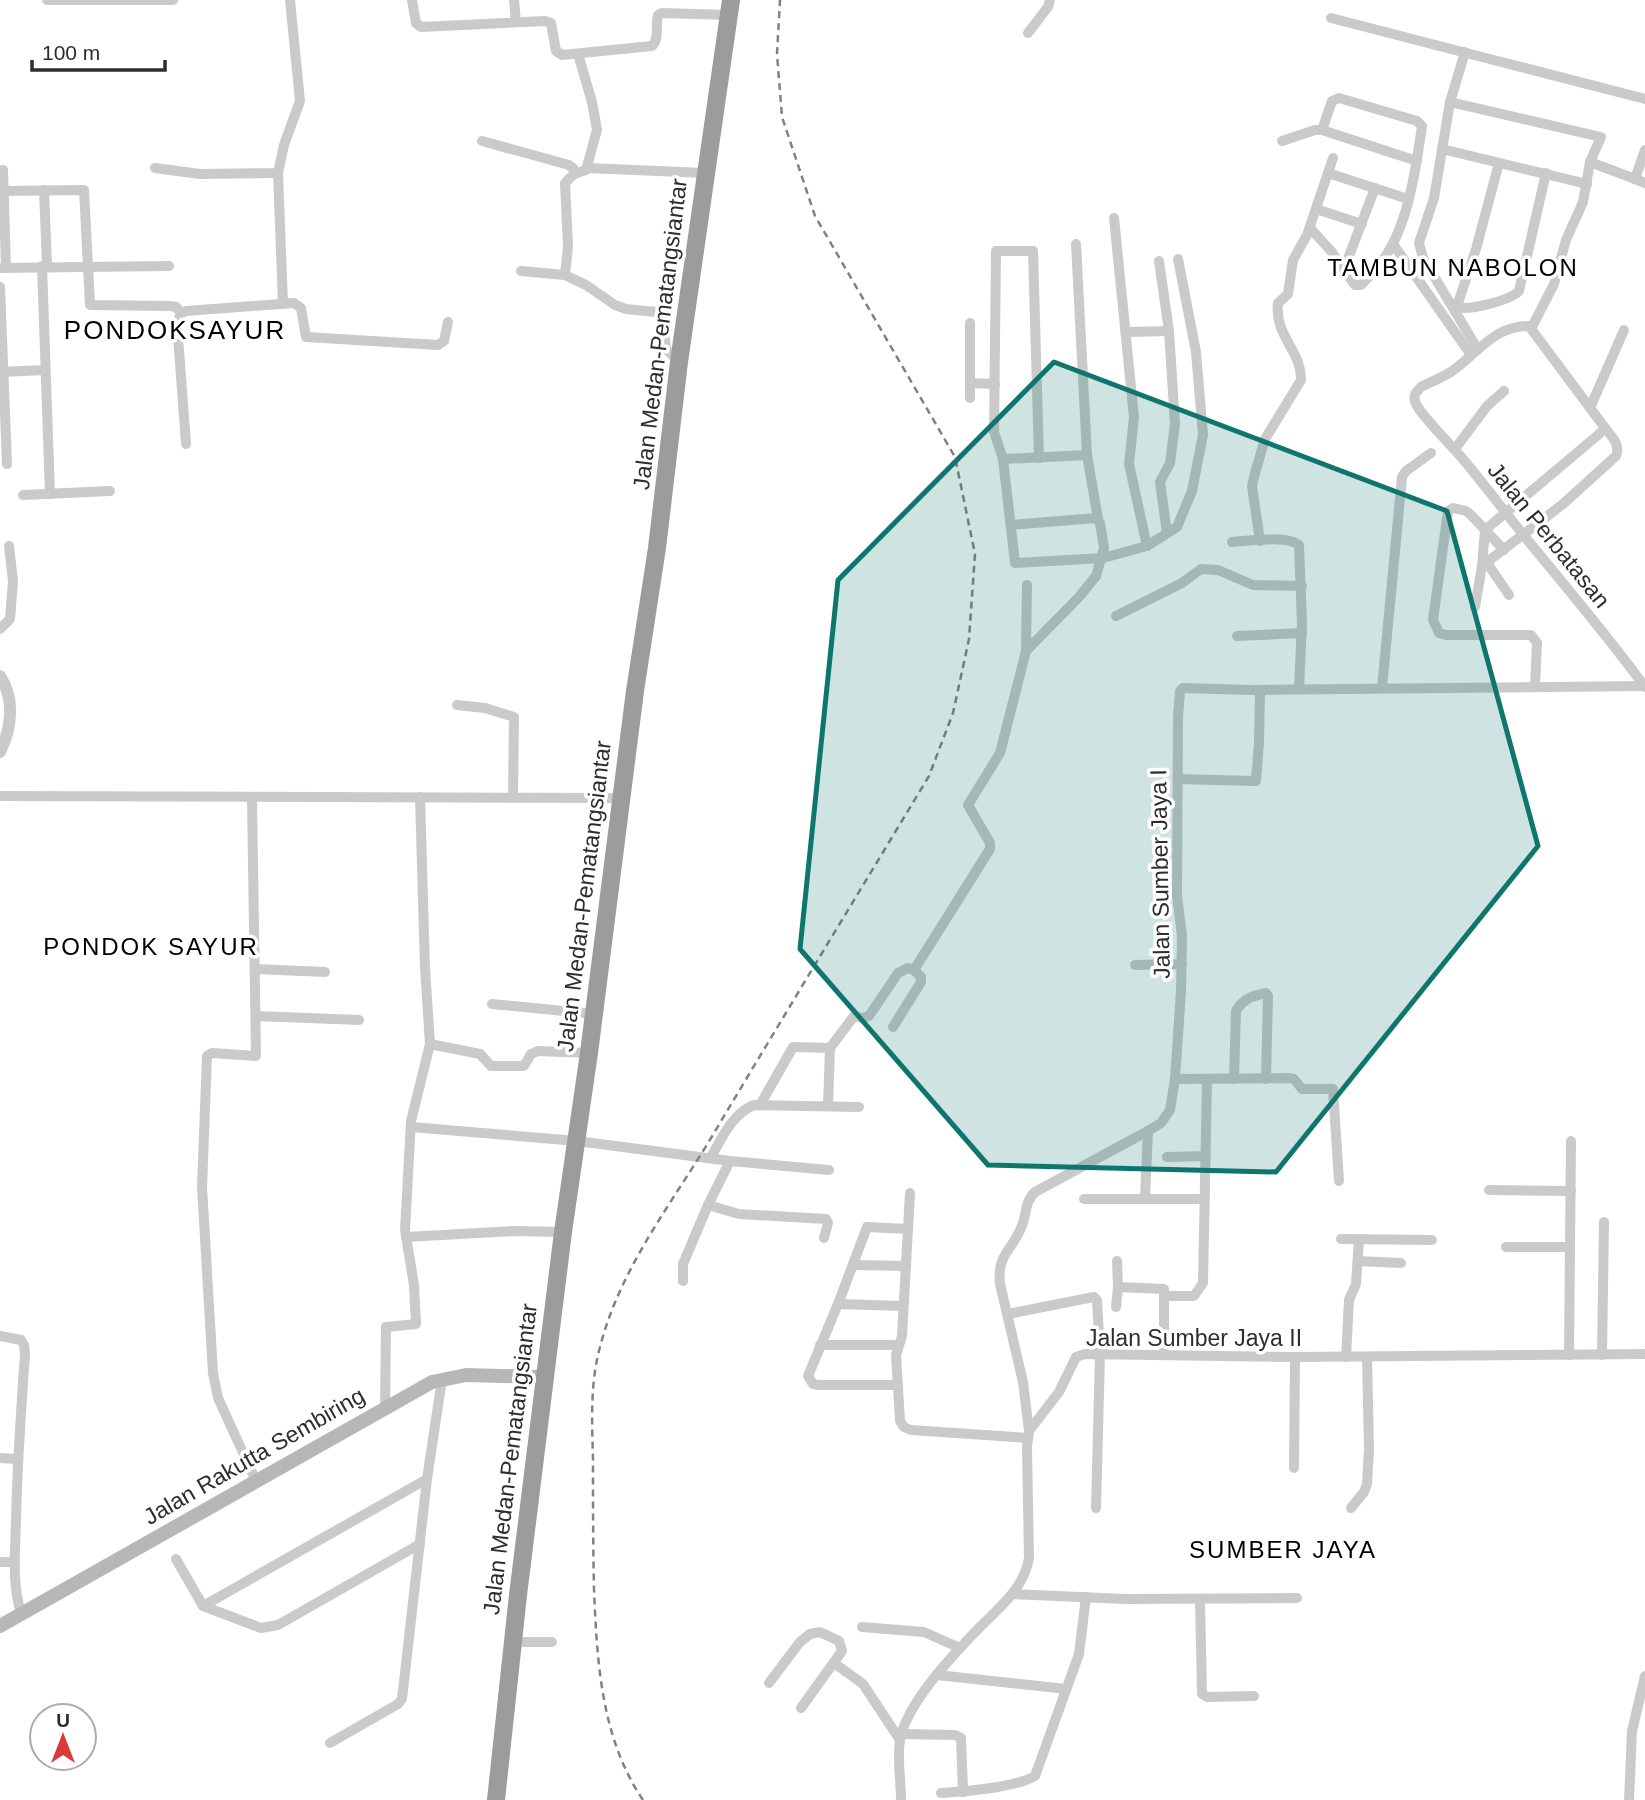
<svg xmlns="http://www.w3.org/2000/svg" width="1645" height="1800" viewBox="0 0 1645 1800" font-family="Arial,sans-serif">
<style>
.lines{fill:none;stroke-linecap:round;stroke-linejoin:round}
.minor{stroke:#cacaca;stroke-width:10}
.tertiary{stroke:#cacaca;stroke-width:12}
.secondary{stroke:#b7b7b7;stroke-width:14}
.trunk{stroke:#9c9c9c;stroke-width:18}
.rail{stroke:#828282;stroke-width:2.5;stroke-dasharray:7 5;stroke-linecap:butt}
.marked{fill:#0f766e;fill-opacity:0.2;stroke:#0f766e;stroke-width:5;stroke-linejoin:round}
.labels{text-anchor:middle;stroke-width:7;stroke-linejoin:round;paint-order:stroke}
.street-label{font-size:23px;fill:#2d2d2d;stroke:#fff}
.neighbourhood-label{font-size:24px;letter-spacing:2px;fill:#000;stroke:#fff}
.quarter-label{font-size:26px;letter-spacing:2px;fill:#000;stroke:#fff}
</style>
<rect width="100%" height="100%" fill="#fff"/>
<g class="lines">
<g class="minor">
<path d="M47 0H173"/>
<path d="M412 0 416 23 421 27 545 21 551 23 556 51 562 55 652 46C660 39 655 25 658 15L662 13 729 15"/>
<path d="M514 0 516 22"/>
<path d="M1331 18 1645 99"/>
<path d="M1028 33 1048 7 1050 0"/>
<path d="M1465 52 1450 102 1434 198 1419 243 1423 258 1477 348"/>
<path d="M1450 102 1601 137 1590 162 1583 202 1566 240 1554 284 1532 327"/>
<path d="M482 141 569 165 573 168 574 174 565 183 568 246 565 275 586 285 615 305 626 309 656 312 663 319 666 349 679 362"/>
<path d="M1282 141 1315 130H1322L1417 161"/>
<path d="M1442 149 1587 184"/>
<path d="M1590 162 1635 179 1645 150"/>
<path d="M155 168 200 174 278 173 284 145 300 101 290 0"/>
<path d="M587 168 706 173"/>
<path d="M3 170 6 268"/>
<path d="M278 173 283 304"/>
<path d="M1328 173 1408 199"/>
<path d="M574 174 586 170 597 130 592 102 578 54"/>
<path d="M1635 179 1645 183"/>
<path d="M44 190 47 266"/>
<path d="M0 191 84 190 90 305 170 306 176 307 181 313"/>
<path d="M1316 209 1362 224"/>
<path d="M1114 218 1134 417 1129 464 1147 546"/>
<path d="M1310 228 1331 251 1355 285H1361C1368 277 1376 270 1382 261 1408 227 1416 168 1422 126L1417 121 1339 98 1332 101 1322 130"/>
<path d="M1076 244 1087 455 1098 519"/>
<path d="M1393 244 1471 355"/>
<path d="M1159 261 1169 331 1175 424 1170 463 1160 482 1167 533"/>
<path d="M42 266 50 494"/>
<path d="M0 268 169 266"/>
<path d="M1344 269 1375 188"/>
<path d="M521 271 565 275"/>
<path d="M0 287 7 464"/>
<path d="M1457 307C1469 311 1511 300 1519 291L1546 173"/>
<path d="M1455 312 1476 249 1499 163"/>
<path d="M970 323V383L995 384"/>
<path d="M1126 332 1169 331"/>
<path d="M1 372 45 370"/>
<path d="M970 383V398"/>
<path d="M1590 408 1624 330"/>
<path d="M186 444 177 323 181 313 186 311 294 303 301 308 306 337 438 345 444 341 448 322"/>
<path d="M1455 449 1487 406 1504 391"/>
<path d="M1039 458 1033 251H996L994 432 1003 459 1015 563 1103 558 1147 546 1177 527 1192 491 1203 435 1196 352 1178 259"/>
<path d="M1003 459 1087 455"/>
<path d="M23 495 110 491"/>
<path d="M1260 541 1252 486 1255 473 1265 439 1301 380C1302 351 1274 336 1278 303L1288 294 1293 260 1307 235 1333 158"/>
<path d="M1232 542C1249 541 1287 535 1299 545L1302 624 1299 689"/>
<path d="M1504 550 1472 516 1466 511 1453 508 1448 511 1433 620 1439 633 1446 635H1531L1537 643 1535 686"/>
<path d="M1487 563 1509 595"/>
<path d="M1482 566 1563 504 1616 456C1621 445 1611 436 1605 428"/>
<path d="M1475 607 1482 566 1485 530 1598 435 1605 428 1529 326C1495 326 1479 351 1455 369 1445 377 1432 381 1421 387 1417 391 1413 395 1415 401 1417 412 1453 447 1462 458 1484 484 1504 511 1525 537 1566 587 1607 635 1645 687"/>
<path d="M1116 616 1182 583 1201 569 1218 570 1253 585 1302 586"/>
<path d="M0 629 10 619 13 581 9 546"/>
<path d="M1237 636 1302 633"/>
<path d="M1026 651 1027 585"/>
<path d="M1382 688 1402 477 1406 471 1431 453"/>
<path d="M457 705 485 708 514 717 513 797"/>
<path d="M1178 779 1256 781 1259 743 1260 690"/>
<path d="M0 796 622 798"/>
<path d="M252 799 256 1056 212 1053 207 1056 202 1187 213 1373 218 1398 256 1481"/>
<path d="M1135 965 1182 964"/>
<path d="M255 969 325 972"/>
<path d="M492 1004 594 1014"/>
<path d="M256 1016 359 1020"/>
<path d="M893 1027 921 982V977L914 970"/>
<path d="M430 1044 480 1054 491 1066H524L531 1054 538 1051 589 1053"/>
<path d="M830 1048 854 1016 862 1018 869 1016 898 973 908 968 914 970 990 849V843L968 805 1000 753 1026 651 1079 597 1096 576 1104 548 1100 523 1096 518 1011 525"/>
<path d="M1175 1079 1289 1078 1294 1079 1302 1089H1333L1339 1181"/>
<path d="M1234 1079 1236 1011C1244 998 1252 996 1266 993L1268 996 1266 1079"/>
<path d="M760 1105 793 1047 830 1048 828 1106"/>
<path d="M411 1127 577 1141 730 1161 829 1170"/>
<path d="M711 1157C722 1138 732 1114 754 1105L859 1107"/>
<path d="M1167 1157 1206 1156"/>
<path d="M730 1161 708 1205 739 1214 826 1219 828 1223 824 1238"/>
<path d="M1489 1190 1571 1191"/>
<path d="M910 1193 902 1336 896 1355 900 1421 904 1427 911 1430 1028 1438"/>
<path d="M1145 1198 1148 1131"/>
<path d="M1084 1199H1205"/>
<path d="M406 1237 513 1231 563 1232"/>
<path d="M1341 1239 1432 1240"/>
<path d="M1506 1247H1570"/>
<path d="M1117 1261 1118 1287"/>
<path d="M1358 1261 1401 1263"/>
<path d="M853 1265 906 1266"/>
<path d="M683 1281V1264L708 1205"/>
<path d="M1165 1296H1194L1203 1283 1207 1080"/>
<path d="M838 1304 903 1306"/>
<path d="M1116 1307 1118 1287 1164 1289V1355"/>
<path d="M1008 1314 1094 1297 1097 1300 1100 1354 1096 1508"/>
<path d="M0 1336 21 1340 24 1345 25 1354C21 1410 17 1466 16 1522 15 1553 12 1584 21 1613"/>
<path d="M820 1345H899"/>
<path d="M1569 1355 1571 1141"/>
<path d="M1602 1355 1604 1222"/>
<path d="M1346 1357 1349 1300 1356 1284 1359 1239"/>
<path d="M897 1385H818L813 1384 808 1376 838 1304 867 1227 908 1229"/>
<path d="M385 1408 386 1327 416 1324 414 1285 405 1230 411 1121 430 1044 425 968 420 797"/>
<path d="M1029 1431 1023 1382 1000 1284C997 1254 1011 1252 1021 1228 1027 1216 1024 1202 1035 1192L1148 1131 1161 1123 1170 1110 1175 1079 1181 991 1182 936 1177 896 1178 717 1180 691 1183 688 1250 690 1644 686"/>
<path d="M0 1458 17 1459"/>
<path d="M1294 1468 1295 1357"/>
<path d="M1351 1508 1364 1492 1367 1484 1369 1449 1367 1357"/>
<path d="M420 1544 278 1625 261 1628 203 1606 427 1479"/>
<path d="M176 1559 203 1606"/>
<path d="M0 1562H15"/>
<path d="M1013 1594 1126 1599 1297 1598"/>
<path d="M1200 1600 1202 1694 1207 1697 1254 1696"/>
<path d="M862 1627 924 1632 960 1648"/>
<path d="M512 1642H552"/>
<path d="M834 1663 863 1684 900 1740"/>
<path d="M937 1675 1066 1689"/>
<path d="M769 1683 800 1642 810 1634 820 1632 839 1641 842 1651 801 1708"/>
<path d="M903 1734 955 1735 961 1738 963 1792"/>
<path d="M330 1743 398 1704 402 1699 427 1479 442 1379"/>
<path d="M941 1793C963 1792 1017 1787 1035 1776L1079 1654 1086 1597"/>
<path d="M901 1800C901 1781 897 1759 900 1740 907 1702 954 1654 980 1627 1001 1606 1024 1588 1029 1558L1027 1447 1029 1431 1059 1392 1076 1357 1085 1354 1295 1357 1645 1354"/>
<path d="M1629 1800 1632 1731 1645 1676"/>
</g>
<path class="tertiary" d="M0 676C15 699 12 728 0 752"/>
<path class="secondary" d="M0 1626 432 1382 466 1375 544 1377"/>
<path class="trunk" d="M496 1800 518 1595 563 1232 589 1053 635 691 657 548 679 362 731 0"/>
<path class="rail" d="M643 1800C601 1738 597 1662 594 1589 593 1545 593 1502 593 1459 592 1422 590 1383 600 1347 620 1269 670 1206 711 1138 783 1017 856 897 929 776L953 713 969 639 975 554 955 457 815 216 782 117 777 54 780 0"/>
</g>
<path class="marked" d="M1054 362 1447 511 1538 846 1276 1172 988 1165 800 949 838 580Z"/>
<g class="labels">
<g class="street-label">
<text transform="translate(660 334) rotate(-83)" y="8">Jalan Medan-Pematangsiantar</text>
<text transform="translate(1549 535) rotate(51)" y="8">Jalan Perbatasan</text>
<text transform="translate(1160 874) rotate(-91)" y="8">Jalan Sumber Jaya I</text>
<text transform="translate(584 896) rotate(-83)" y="8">Jalan Medan-Pematangsiantar</text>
<text x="1194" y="1346">Jalan Sumber Jaya II</text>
<text transform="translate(254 1456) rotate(-30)" y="8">Jalan Rakutta Sembiring</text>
<text transform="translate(510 1459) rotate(-83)" y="8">Jalan Medan-Pematangsiantar</text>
</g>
<g class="neighbourhood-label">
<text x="1453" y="276">TAMBUN NABOLON</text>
<text x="151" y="955">PONDOK SAYUR</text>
<text x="1283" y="1558">SUMBER JAYA</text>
</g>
<g class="quarter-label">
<text x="175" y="339">PONDOKSAYUR</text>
</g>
</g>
<g transform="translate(63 1737)"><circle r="33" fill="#ffffff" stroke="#ababab" stroke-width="2"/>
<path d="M0-5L12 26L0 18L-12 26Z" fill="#da3a3a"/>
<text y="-10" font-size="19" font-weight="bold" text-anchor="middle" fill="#2d2d2d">U</text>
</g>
<path d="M32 60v10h133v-10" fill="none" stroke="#2d2d2d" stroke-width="3.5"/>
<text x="42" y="60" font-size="21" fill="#2d2d2d" stroke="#ffffff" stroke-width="5" paint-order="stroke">100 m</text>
</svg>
